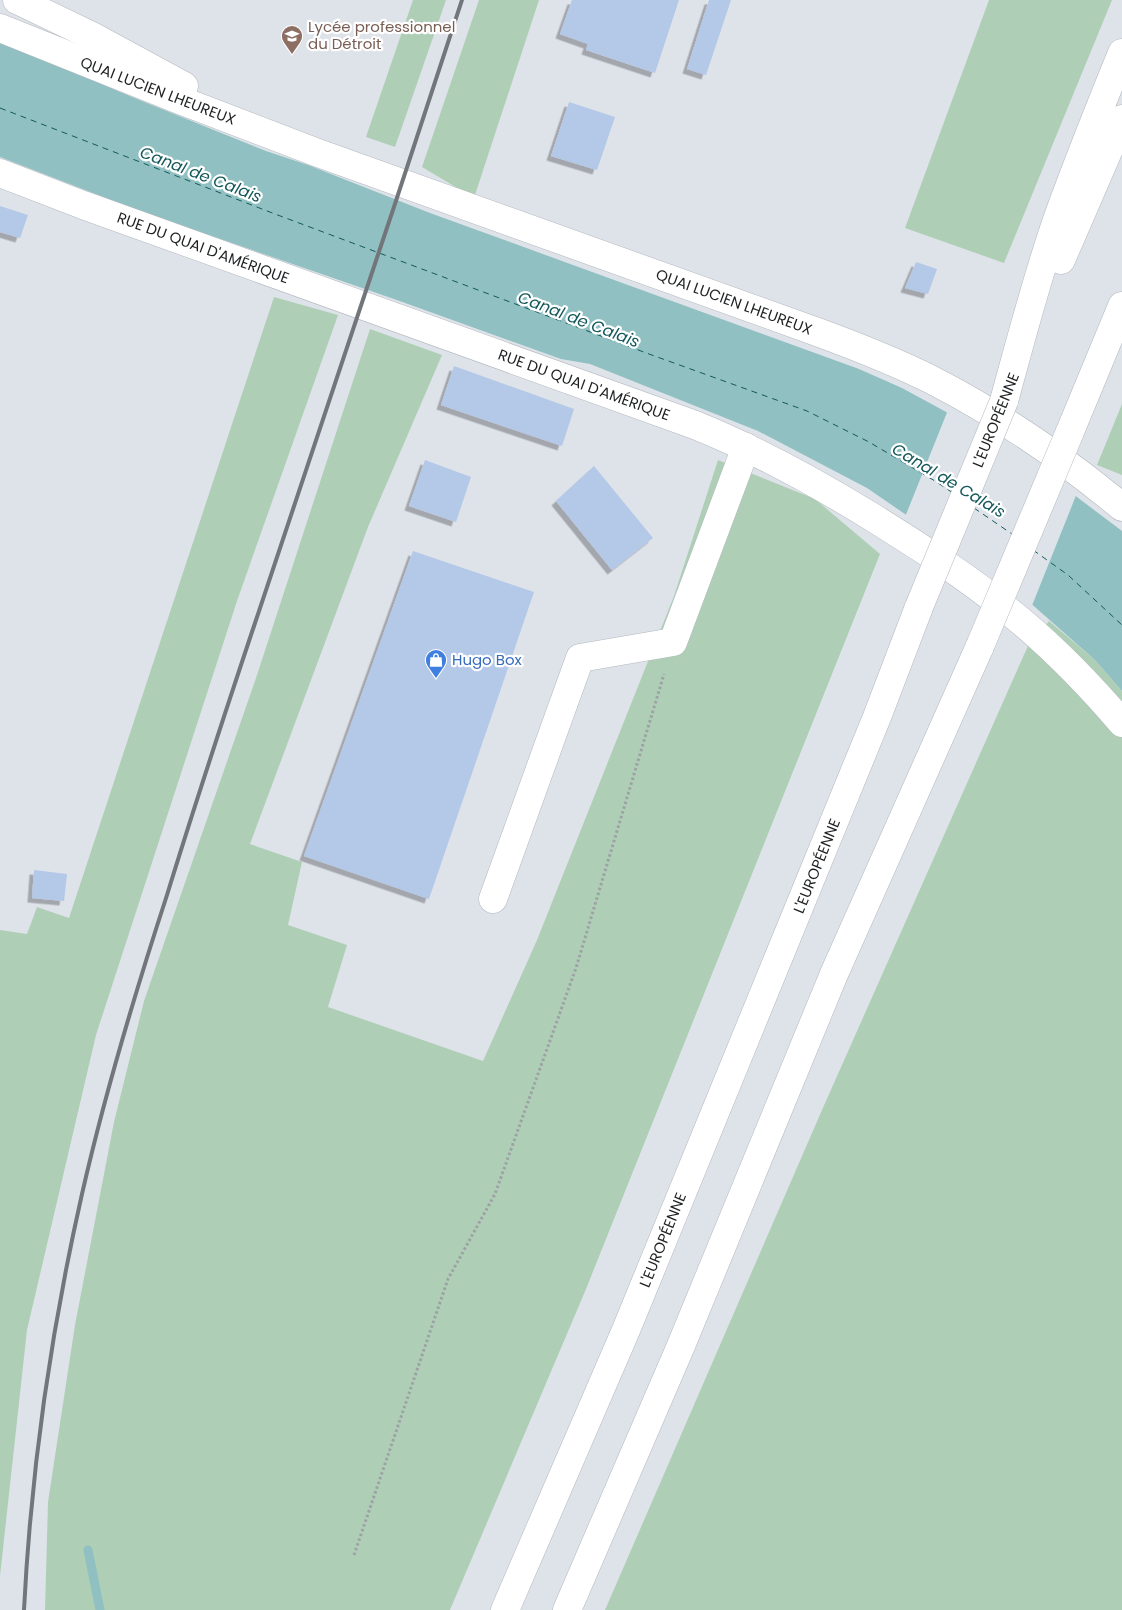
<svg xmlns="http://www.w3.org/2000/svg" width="1122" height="1610" viewBox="0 0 1122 1610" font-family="Poppins,sans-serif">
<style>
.green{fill:#aecfb5}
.water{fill:#90c0c1}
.pier{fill:#dee3ea}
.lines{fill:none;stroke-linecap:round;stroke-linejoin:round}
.stream{stroke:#90c0c1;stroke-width:9}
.ferry{stroke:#15595b;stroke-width:1;stroke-dasharray:6 5;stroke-linecap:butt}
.building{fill:#b4c8e8;filter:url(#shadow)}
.minor-casing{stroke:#b4b8bf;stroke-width:29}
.highway-casing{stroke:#b4b8bf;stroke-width:29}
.path{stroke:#9da1a6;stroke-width:3;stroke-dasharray:2.5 2.5;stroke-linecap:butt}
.minor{stroke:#fff;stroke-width:28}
.highway{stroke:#fff;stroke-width:28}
.rail{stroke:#72767a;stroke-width:4}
.highway-bridge-casing{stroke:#b4b8bf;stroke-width:29;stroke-linecap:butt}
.highway-bridge{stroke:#fff;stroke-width:28}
.labels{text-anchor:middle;stroke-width:4.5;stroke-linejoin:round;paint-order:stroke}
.education-label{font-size:15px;fill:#785e54;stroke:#fff;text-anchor:start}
.street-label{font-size:15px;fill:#1e2022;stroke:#fff}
.shop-label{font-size:15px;fill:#366cbe;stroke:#fff;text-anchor:start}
.water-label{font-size:16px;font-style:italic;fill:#15595b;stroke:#fff}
</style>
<defs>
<filter id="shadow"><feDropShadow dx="-4.5" dy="4.5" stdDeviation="0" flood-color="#0004"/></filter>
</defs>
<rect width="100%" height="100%" fill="#dee3ea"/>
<g class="green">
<path d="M413 0H446L395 147 366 137Z"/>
<path d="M479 0H539L474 198 422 167Z"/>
<path d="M989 0H1112L1004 263 905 228Z"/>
<path d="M274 297 338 315 237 601 96 1035 27 1330 0 1576V930L27 934 37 907 69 918Z"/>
<path d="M370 329 442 355 368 527 250 844 302 862 288 925 347 945 328 1007 483 1061 537 940 674 596 718 460 815 499 880 554 586 1289 450 1610H45L48 1502 75 1325 114 1122 144 1001 257 675Z"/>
<path d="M1122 404V475L1097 465Z"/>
<path d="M1049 621 1095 660 1122 691V1610H605L822 1110 1027 648Z"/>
</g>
<path class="water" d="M0 41 137 99 266 151 308 165 430 213 859 369 902 388 972 426 1061 485 1122 531V691L1095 660 1019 593 918 523 867 488 758 431 590 364 561 359 394 299 142 212 0 157Z"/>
<path class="pier" d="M948 410 1011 447 1077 493 1031 608 1017 595 905 517Z"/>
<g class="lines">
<path class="stream" d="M88 1550 100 1610"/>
<g class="ferry">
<path d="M0 108 275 214 649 354 807 411 869 442 935 481 953 493"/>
<path d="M974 508 1012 534"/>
<path d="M1033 550 1068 575 1122 625"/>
</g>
</g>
<g class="building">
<path d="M572 0H679L655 73 586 50 588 44 560 34Z"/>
<path d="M709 0H731L706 75 687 69Z"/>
<path d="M569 102 615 117 597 170 551 156Z"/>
<path d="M0 206 28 215 20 238 0 232Z"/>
<path d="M916 262 937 269 928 294 905 288Z"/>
<path d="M454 366 574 409 562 446 441 405Z"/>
<path d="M425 460 471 477 456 522 409 506Z"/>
<path d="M594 466 653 538 612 570 556 501Z"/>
<path d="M413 551 534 592 429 899 304 856Z"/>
<path d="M34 870 67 874 64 901 32 898Z"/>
</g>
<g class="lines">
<g class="minor-casing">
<g id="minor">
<path d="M17 0 92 36 184 86"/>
<path d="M0 28 177 99 318 153 820 333C858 347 896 362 932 380 1000 415 1064 459 1122 507"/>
<path d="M0 173 83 205 695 425C757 450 815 482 872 517 918 546 965 575 1006 609 1049 643 1087 682 1122 723"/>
<path d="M493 899 580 658 673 642 746 447"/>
</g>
</g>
<g class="highway-casing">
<g id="highway">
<path d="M1061 260 1122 119"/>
<path d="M1004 401C1021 339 1037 277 1058 217 1078 162 1100 107 1122 53"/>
<path d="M1069 434 1122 306"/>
<path d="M505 1610 626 1330 877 717 919 607"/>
<path d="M567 1610 680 1348 834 974 980 646"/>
</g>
</g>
<path class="path" d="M354 1555 448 1279 495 1194 576 968 664 674"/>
<use href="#minor" class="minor"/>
<use href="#highway" class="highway"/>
<path class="rail" d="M24 1610C31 1470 51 1331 82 1194 105 1093 135 993 167 895 195 804 225 713 255 623 325 415 394 208 462 0"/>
<g class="highway-bridge-casing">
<g id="highway-bridge">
<path d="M919 607 1004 401"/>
<path d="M980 646 1069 434"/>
</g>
</g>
<use href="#highway-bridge" class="highway-bridge"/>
</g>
<defs>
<g id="school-pin" transform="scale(1.125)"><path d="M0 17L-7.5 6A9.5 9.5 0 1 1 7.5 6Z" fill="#8d6e63" stroke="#fff"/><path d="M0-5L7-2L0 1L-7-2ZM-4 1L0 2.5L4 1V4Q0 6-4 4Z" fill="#fff"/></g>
<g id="shop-pin" transform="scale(1.125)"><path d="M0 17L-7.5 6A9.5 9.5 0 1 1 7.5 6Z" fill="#3f7fe0" stroke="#fff"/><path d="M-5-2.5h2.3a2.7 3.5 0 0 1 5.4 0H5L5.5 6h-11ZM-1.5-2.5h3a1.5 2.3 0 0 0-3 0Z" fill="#fff"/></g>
</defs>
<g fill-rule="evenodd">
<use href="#school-pin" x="292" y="36"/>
<use href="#shop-pin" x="436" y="660"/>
</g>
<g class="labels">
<g class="education-label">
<text x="308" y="32">Lycée professionnel<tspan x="308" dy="17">du Détroit</tspan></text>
</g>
<g class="street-label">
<text transform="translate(158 91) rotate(21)" y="5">QUAI LUCIEN LHEUREUX</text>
<text transform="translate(203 248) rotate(20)" y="5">RUE DU QUAI D'AMÉRIQUE</text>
<text transform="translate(734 302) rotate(20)" y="5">QUAI LUCIEN LHEUREUX</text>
<text transform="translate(584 385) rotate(20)" y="5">RUE DU QUAI D'AMÉRIQUE</text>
<text transform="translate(996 420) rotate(-68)" y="5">L'EUROPÉENNE</text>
<text transform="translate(817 866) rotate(-68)" y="5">L'EUROPÉENNE</text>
<text transform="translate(663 1240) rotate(-68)" y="5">L'EUROPÉENNE</text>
</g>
<g class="shop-label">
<text x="452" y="665">Hugo Box</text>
</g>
<g class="water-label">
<text transform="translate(201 174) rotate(21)" y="6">Canal de Calais</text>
<text transform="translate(579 319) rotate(21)" y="6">Canal de Calais</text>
<text transform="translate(949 480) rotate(31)" y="6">Canal de Calais</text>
</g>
</g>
</svg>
